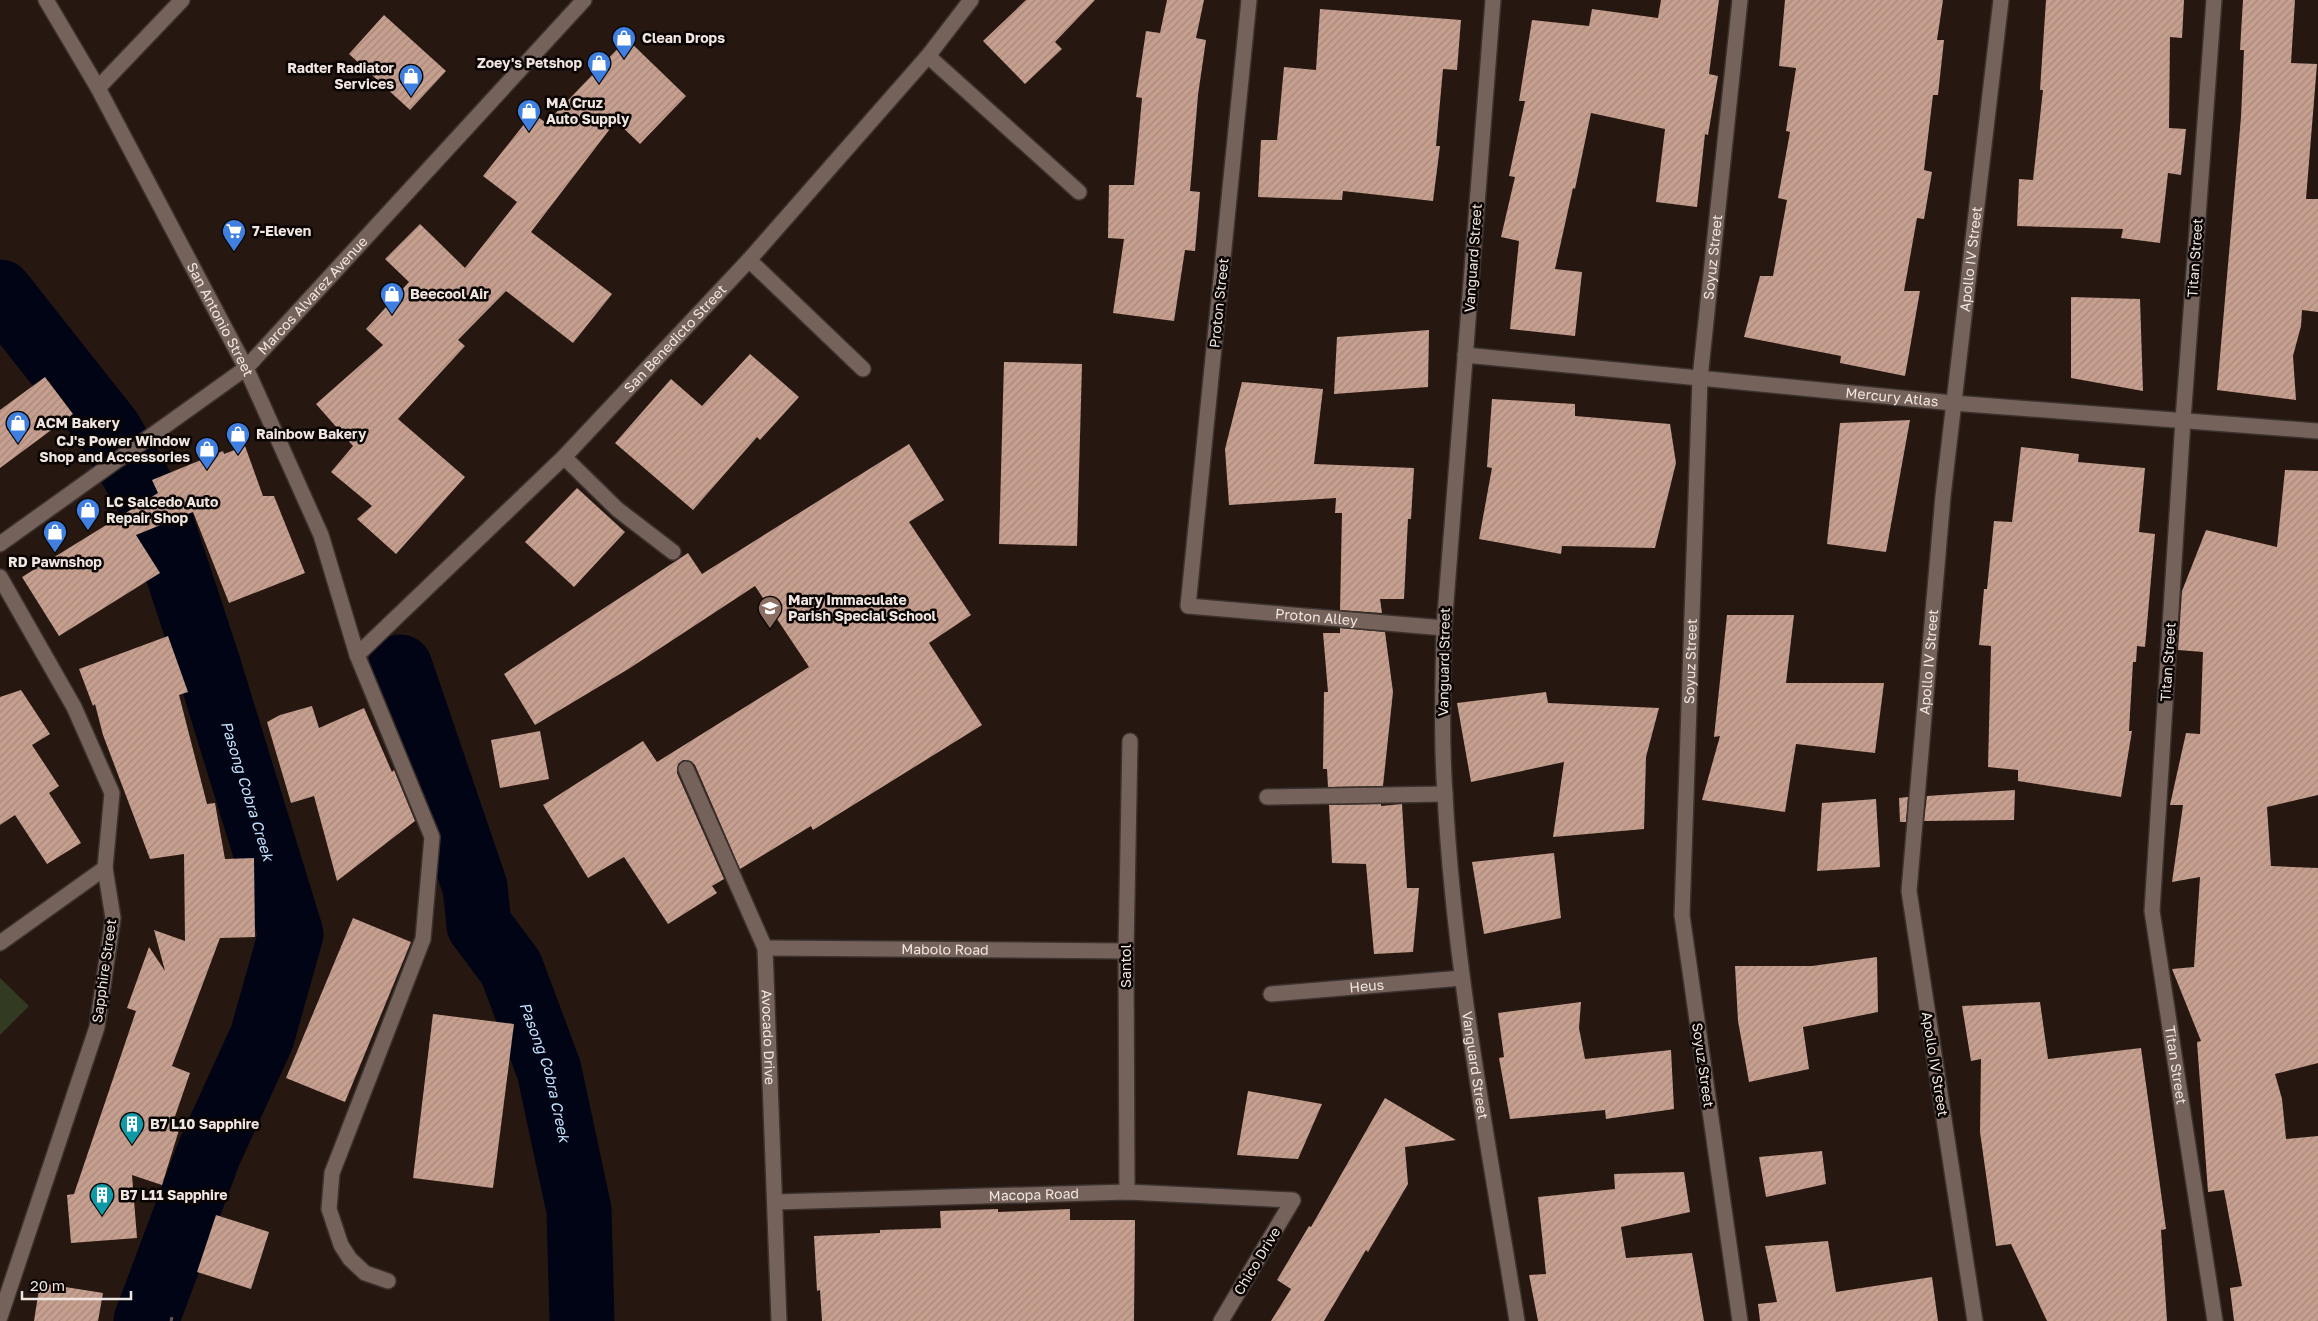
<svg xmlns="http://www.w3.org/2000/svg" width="2318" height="1321" viewBox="0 0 2318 1321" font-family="'Golos Text',sans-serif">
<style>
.garden{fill:#323b22}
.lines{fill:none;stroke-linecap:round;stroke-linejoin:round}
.river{stroke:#000415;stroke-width:65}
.building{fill:url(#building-hatch)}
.lane-casing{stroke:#3b312e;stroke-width:18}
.street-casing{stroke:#3b312e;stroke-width:18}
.secondary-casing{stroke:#3b312e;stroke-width:18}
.path{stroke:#645651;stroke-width:3;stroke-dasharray:4 2.5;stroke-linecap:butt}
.lane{stroke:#75625a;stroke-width:15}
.street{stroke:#75625a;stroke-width:15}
.secondary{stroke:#75625a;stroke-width:15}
.labels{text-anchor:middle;stroke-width:5;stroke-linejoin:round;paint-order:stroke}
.poi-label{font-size:14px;font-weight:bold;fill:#f0e6e1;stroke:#0a0503;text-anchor:start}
.street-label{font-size:14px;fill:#f0e6e1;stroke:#0a0503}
.water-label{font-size:15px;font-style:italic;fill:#c2e0fb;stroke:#0a0503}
</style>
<defs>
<pattern id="building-hatch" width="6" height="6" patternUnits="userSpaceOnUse" patternTransform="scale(1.25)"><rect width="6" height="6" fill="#c69f8e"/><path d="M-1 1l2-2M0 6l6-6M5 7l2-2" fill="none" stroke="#a6887c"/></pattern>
</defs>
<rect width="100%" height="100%" fill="#261711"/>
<path class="garden" d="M0 978 29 1006 0 1035Z"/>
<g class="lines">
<g class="river">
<path id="s1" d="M0 292 110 431 161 522 207 661 291 934 262 1037 209 1153 146 1321"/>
<path id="s2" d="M400 667 475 887 479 925 511 968 549 1070 579 1210 582 1321"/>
</g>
</g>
<g class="building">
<path d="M1026 0H1095L1055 42 1062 49 1025 84 983 41Z"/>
<path d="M1167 0H1204L1196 38 1206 40 1198 95 1190 191 1200 192 1195 251 1185 250 1174 321 1113 313 1124 239 1108 238 1109 185H1134L1142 98 1136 97 1146 31 1160 33Z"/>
<path d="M1661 0H1719L1709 74 1718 76 1708 135 1705 134 1697 207 1656 202 1665 129 1591 113 1575 189 1573 188 1555 269 1582 272 1575 336 1510 329 1519 241 1501 237 1515 177 1509 176 1525 101H1519L1532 20 1589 26 1592 9 1658 18Z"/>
<path d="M1785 0H1943L1937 40H1944L1938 95H1933L1924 170 1932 172 1924 219 1917 218 1904 291H1920L1905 376 1840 363 1841 356 1744 337 1760 276H1773L1787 200 1778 198 1790 132 1786 131 1796 68 1779 66Z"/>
<path d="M2046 0H2184L2182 38 2170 37 2169 128 2186 129 2181 175 2168 173 2160 243 2121 238 2123 229 2017 226 2019 179 2033 180 2043 90H2040Z"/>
<path d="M2243 0H2295L2291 63 2317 64 2306 199H2318V312L2302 310 2301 326 2293 356 2296 400 2217 390 2241 117 2244 50H2240Z"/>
<path d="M1320 9 1461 20 1457 70 1443 69 1436 146H1440L1433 201 1343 191 1342 200 1258 197 1261 140H1277L1284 67 1316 70Z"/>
<path d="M384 15 446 71 410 110 349 54Z"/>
<path d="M627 39 686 96 640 144 616 121 531 232 612 294 573 343 506 291 458 340 465 346 398 419 465 477 396 554 357 519 372 506 331 472 353 446 316 404 383 345 366 329 409 282 385 259 420 224 465 268 517 202 483 176 533 113 546 123Z"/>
<path d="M2071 297 2140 299 2143 391 2071 378Z"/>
<path d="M1429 330 1428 387 1334 394 1337 337Z"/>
<path d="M750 354 799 397 760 440 757 437 693 510 615 443 671 379 702 406Z"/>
<path d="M1004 362 1082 364 1077 546 999 544Z"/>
<path d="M45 377 73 414 0 468V410Z"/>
<path d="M1242 382 1323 389 1314 464 1414 468 1411 519H1408L1404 599H1380L1382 613 1340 610 1342 513H1335L1336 498 1229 505 1225 449Z"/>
<path d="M1492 399 1575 404V416L1670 424 1676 463 1655 548 1562 546 1561 554 1479 539 1492 468 1487 467Z"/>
<path d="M1910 420 1886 552 1827 544 1840 423Z"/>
<path d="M909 444 944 500 909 522 971 615 929 643 982 725 813 830 811 826 740 869 695 765 691 761 683 760 678 764 677 773 724 879 712 886 717 893 668 924 624 857 588 878 543 805 643 741 657 762 809 667 755 586 630 668 535 725 504 674 688 553 702 574Z"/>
<path d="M245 446 263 496H274L305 573 229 603 193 512 136 535 160 573 59 636 22 577 158 493 152 480 223 451 224 454Z"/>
<path d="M2021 447 2079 454 2078 462 2145 468 2139 532 2155 534 2145 647 2137 646 2136 662H2133L2129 731H2132L2121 797 2018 781V770L1988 767 1991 646 1979 645 1984 589H1987L1994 521 2012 522Z"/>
<path d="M2285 470 2318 471V795L2267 807 2271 866 2318 868V1063L2275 1074 2282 1099 2286 1139 2318 1136V1321H2234L2230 1288 2242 1286 2224 1190 2208 1192 2197 1042 2201 1041 2172 969 2194 967 2200 877 2172 882 2183 805H2170L2186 733 2200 734 2203 652 2178 650 2182 591 2206 530 2277 547Z"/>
<path d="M577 488 625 532 574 587 525 542Z"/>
<path d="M1727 615H1794L1786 683H1884L1875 753 1796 744 1785 812 1702 800 1720 736 1714 737Z"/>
<path d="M1340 628 1385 632 1393 692 1383 786 1328 787 1327 769H1323L1324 692H1328L1323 633H1340Z"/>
<path d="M168 636 188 692 179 695 207 804 215 803 225 859 254 858 255 937 220 938 172 1066 190 1073 171 1128 179 1130 162 1185 132 1175 137 1238 71 1243 67 1195 74 1194 136 1011 127 1008 149 947 165 971 154 930 185 941 184 854 150 859 103 735 95 704 93 706 79 669Z"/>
<path d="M21 690 50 734 32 745 59 786 49 793 81 843 47 864 15 815 0 825V697Z"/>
<path d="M1546 692 1548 703 1659 708 1646 757 1644 829 1553 837 1564 762 1471 782 1457 703Z"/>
<path d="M312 706 319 728 364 708 392 772 394 770 415 821 337 881 314 796 291 803 267 722 280 715Z"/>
<path d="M540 731 549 779 500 788 491 740Z"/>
<path d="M2015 790 2014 820 1924 821 1927 796Z"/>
<path d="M1908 797 1906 822H1900L1899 798Z"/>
<path d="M1876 799 1880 867 1817 871 1822 803Z"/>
<path d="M1381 804V806L1402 804 1407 888H1419L1413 952 1374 954 1366 864 1332 863 1329 805Z"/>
<path d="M1554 853 1561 918 1484 934 1472 862Z"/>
<path d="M353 918 411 942 345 1102 286 1078Z"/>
<path d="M1877 957 1878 1012 1803 1027 1809 1069 1749 1082 1738 1021 1735 966H1812Z"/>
<path d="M1581 1002 1579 1028 1585 1059 1671 1050 1674 1109 1606 1119 1605 1110 1510 1119 1499 1058 1504 1057 1498 1013Z"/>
<path d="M2040 1002 2048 1059 2141 1048 2166 1229 2161 1230 2167 1321H2047L2011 1244 1996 1246 1980 1132 1981 1059 1971 1061 1962 1006Z"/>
<path d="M433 1014 514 1024 493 1188 413 1178Z"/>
<path d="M1248 1091 1322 1104 1298 1159 1237 1155Z"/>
<path d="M1385 1098 1456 1140 1405 1147 1408 1184 1368 1252 1366 1250 1324 1321H1271L1291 1289 1277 1280 1309 1226 1311 1227Z"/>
<path d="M1822 1151 1826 1184 1766 1197 1759 1157Z"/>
<path d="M1684 1172 1690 1212 1621 1227 1626 1258 1692 1253 1704 1321H1538L1529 1275 1546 1274 1538 1197 1615 1189 1614 1174Z"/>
<path d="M998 1209V1212L1070 1209V1220H1135L1134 1321H822L820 1290 817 1291 814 1236 880 1233V1230L941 1228 940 1211Z"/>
<path d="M216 1215 269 1232 251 1289 197 1272Z"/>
<path d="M1828 1241 1836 1292 1932 1277 1938 1321H1760L1758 1304 1777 1302 1765 1246Z"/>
<path d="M40 1283 103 1293 98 1321H34Z"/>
</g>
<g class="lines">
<g class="lane-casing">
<g id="lane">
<path d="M928 56 1079 192"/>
<path d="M749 260 863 369"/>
<path d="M564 457 617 509 673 552"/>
<path d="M357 655 432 837 423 939 332 1173 329 1209 341 1245 350 1259 365 1273 388 1281"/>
<path d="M1267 797 1445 794"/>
</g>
</g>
<g class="street-casing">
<g id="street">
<path id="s3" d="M46 0 98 88 246 368 321 535 357 655 564 457 749 260 928 56 971 0"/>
<path id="s4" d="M1249 0 1188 606 1444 628"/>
<path id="s5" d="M1493 0 1444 628C1443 683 1441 739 1445 794 1454 971 1489 1146 1517 1321"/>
<path id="s6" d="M2214 0 2183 420 2152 911 2215 1321"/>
<path d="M98 88 182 0"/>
<path id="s7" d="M1465 355 1953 403 2318 431"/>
<path d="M0 577 74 707 112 793 105 868 113 918 97 1027 0 1317"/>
<path id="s8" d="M686 769 765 948 779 1321"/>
<path d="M0 943 105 868"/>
<path id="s9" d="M765 948 1126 951"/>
<path id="s10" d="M1271 994 1462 978"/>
<path d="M1127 1192 1126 951 1130 741"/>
<path id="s11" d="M775 1202 1127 1192 1293 1200 1221 1321"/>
<path id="s12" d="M1740 1321 1682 915 1700 378 1740 0"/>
</g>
</g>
<g class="secondary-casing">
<g id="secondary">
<path id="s13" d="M0 544 246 368 584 0"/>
<path id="s14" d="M1975 1321 1909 891 1943 496 2001 0"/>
</g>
</g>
<path class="path" d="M171 1321 172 1317"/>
<use href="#lane" class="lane"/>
<use href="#street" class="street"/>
<use href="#secondary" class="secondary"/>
</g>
<defs>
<g id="shop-pin" transform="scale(1.25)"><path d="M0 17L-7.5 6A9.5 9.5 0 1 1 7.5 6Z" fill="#3f7fe0" stroke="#0a0503"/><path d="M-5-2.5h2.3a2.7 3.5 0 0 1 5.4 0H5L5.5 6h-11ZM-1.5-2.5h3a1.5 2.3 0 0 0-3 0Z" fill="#fff"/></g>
<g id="supermarket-pin" transform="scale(1.25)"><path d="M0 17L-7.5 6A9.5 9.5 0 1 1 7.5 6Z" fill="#3f7fe0" stroke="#0a0503"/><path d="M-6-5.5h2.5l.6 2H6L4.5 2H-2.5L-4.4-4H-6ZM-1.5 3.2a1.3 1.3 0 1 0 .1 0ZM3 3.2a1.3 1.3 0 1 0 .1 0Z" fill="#fff"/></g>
<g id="school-pin" transform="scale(1.25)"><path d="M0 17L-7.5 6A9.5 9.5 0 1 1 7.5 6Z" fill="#8d6e63" stroke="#0a0503"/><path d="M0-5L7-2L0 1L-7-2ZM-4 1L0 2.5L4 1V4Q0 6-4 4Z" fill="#fff"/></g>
<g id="building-pin" transform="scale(1.25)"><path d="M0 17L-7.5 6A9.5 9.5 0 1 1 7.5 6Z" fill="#0f9aa8" stroke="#0a0503"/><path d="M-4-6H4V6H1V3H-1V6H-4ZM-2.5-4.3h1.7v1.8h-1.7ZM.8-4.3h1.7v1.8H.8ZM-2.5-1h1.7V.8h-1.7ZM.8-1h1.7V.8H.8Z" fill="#fff"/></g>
</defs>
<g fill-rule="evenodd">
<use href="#shop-pin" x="624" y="38"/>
<use href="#shop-pin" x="599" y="63"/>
<use href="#shop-pin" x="411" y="76"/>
<use href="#shop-pin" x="529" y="111"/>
<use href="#supermarket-pin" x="234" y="231"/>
<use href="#shop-pin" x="392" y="294"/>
<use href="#shop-pin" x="18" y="423"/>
<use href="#shop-pin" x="238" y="434"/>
<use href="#shop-pin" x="207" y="449"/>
<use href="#shop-pin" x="88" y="510"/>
<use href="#shop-pin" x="55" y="532"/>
<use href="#school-pin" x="770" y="608"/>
<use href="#building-pin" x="132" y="1124"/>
<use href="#building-pin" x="102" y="1195"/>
</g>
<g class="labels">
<g class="poi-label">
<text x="642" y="43">Clean Drops</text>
<text x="582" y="68" text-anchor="end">Zoey's Petshop</text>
<text x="394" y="73" text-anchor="end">Radter Radiator<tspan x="394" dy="16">Services</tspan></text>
<text x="546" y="108">MA Cruz<tspan x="546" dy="16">Auto Supply</tspan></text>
<text x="252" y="236">7-Eleven</text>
<text x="410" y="299">Beecool Air</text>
<text x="36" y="428">ACM Bakery</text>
<text x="256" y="439">Rainbow Bakery</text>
<text x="190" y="446" text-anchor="end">CJ's Power Window<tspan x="190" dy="16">Shop and Accessories</tspan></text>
<text x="106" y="507">LC Salcedo Auto<tspan x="106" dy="16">Repair Shop</tspan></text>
<text x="55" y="567" text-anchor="middle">RD Pawnshop</text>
<text x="788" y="605">Mary Immaculate<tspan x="788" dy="16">Parish Special School</tspan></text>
<text x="150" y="1129">B7 L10 Sapphire</text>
<text x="120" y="1200">B7 L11 Sapphire</text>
</g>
<g class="street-label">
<text dy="5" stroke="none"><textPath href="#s12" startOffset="1069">Soyuz Street</textPath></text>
<text transform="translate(1473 258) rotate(-86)" y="5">Vanguard Street</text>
<text transform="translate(2195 258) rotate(-86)" y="5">Titan Street</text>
<text dy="5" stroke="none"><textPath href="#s14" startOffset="1070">Apollo IV Street</textPath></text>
<text dy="5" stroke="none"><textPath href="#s13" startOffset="401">Marcos Alvarez Avenue</textPath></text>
<text transform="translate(1219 303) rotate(-84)" y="5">Proton Street</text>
<text dy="5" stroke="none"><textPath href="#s3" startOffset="364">San Antonio Street</textPath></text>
<text dy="5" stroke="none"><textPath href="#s3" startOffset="1176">San Benedicto Street</textPath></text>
<text dy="5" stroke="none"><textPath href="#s7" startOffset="429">Mercury Atlas</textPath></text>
<text dy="5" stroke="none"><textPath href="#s4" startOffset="738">Proton Alley</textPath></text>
<text dy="5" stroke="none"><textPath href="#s12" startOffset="664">Soyuz Street</textPath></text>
<text dy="5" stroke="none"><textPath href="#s14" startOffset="665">Apollo IV Street</textPath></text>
<text transform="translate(1444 662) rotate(-89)" y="5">Vanguard Street</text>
<text transform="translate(2168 662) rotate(-86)" y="5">Titan Street</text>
<text dy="5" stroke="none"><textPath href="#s9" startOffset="180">Mabolo Road</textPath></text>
<text transform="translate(1126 966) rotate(-90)" y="5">Santol</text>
<text transform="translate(104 971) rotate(-82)" y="5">Sapphire Street</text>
<text dy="5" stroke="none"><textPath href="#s10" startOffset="96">Heus</textPath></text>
<text dy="5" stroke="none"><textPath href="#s8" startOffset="285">Avocado Drive</textPath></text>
<text transform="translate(1935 1064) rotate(81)" y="5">Apollo IV Street</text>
<text dy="5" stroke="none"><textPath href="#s5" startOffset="1069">Vanguard Street</textPath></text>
<text transform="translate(1703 1065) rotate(82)" y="5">Soyuz Street</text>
<text dy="5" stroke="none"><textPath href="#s6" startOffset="1069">Titan Street</textPath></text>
<text dy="5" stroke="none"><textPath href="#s11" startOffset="259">Macopa Road</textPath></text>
<text transform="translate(1257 1261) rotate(-59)" y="5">Chico Drive</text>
</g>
<g class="water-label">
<text dy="5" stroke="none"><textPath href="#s1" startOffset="564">Pasong Cobra Creek</textPath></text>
<text dy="5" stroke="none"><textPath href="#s2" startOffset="434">Pasong Cobra Creek</textPath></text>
</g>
</g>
<path d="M22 1291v8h109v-8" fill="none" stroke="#f0e6e1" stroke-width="2.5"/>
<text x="30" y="1291" font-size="15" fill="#f0e6e1" stroke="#0a0503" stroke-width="4" paint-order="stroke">20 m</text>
</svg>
